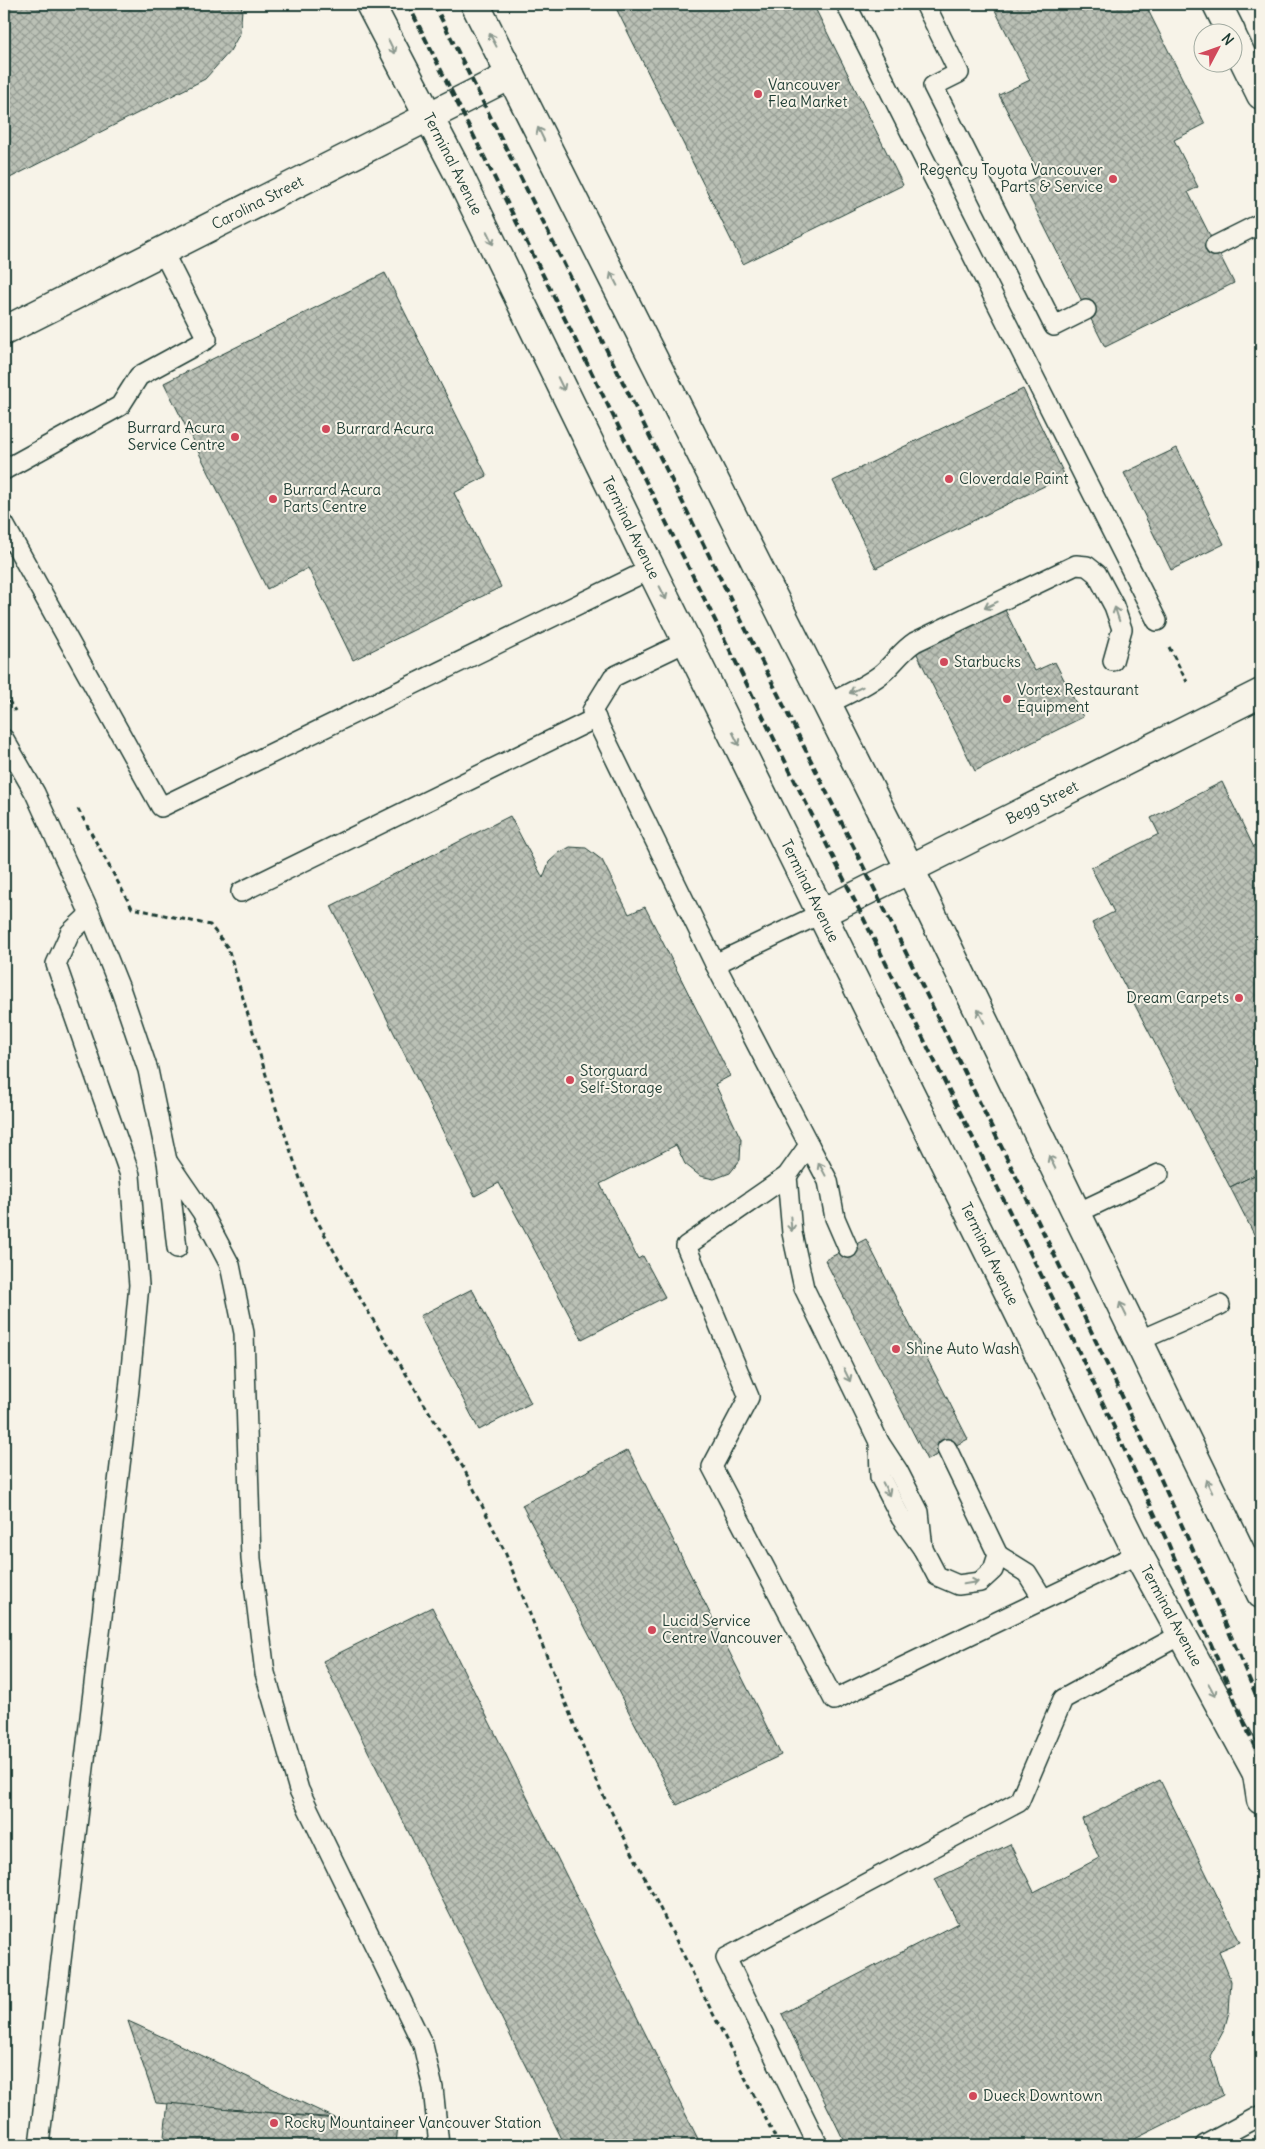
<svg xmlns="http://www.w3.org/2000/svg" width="1265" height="2149" viewBox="0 0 1265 2149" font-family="Delius,sans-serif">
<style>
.building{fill:url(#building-cross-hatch);stroke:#1f3d34}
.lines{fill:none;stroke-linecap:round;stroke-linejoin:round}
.service-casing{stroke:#1f3d34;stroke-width:22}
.minor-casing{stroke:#1f3d34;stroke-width:31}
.secondary-casing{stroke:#1f3d34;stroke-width:31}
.path{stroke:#1f3d34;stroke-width:3;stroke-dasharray:5 4;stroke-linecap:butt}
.service{stroke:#f7f3e8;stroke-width:19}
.minor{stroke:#f7f3e8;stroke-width:28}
.secondary{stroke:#f7f3e8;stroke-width:28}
.rail{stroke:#1f3d34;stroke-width:4;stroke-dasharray:8 4;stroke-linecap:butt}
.oneway{stroke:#8b988e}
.poi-dot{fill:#d1495b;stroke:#f7f3e8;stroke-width:2}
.labels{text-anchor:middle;stroke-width:4;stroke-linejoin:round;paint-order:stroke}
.poi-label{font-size:15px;fill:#1f3d34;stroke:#f7f3e8;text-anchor:start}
.street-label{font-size:15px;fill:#1f3d34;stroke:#f7f3e8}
</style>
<defs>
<pattern id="building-cross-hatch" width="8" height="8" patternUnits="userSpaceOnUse" patternTransform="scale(1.25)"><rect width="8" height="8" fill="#bbc1b6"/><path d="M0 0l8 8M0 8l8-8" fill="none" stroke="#979e95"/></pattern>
</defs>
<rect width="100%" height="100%" fill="#f7f3e8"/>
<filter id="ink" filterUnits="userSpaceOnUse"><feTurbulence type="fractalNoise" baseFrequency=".02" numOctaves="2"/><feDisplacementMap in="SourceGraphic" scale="10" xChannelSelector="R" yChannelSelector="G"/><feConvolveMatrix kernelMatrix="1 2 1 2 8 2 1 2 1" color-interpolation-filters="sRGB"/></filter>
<g filter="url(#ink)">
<g class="building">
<path d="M4 4H241L242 10 240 33 230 51 205 79 4 181Z"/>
<path d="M614 4H813L903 185 743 264Z"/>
<path d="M992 4H1145L1205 124 1174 140 1198 187 1188 192 1234 283 1105 347 1023 184 1040 175 999 95 1030 80Z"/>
<path d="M385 273 487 476 454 493 501 587 353 660 308 568 267 589 164 383Z"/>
<path d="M1023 389 1065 476 876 568 833 481Z"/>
<path d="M1177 448 1224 544 1171 570 1124 473Z"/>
<path d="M1005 610 1035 671 1055 662 1083 717 975 771 916 652Z"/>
<path d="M1222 782 1261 862V1172L1230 1187 1092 923 1114 912 1091 868 1159 834 1151 818Z"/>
<path d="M510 816 543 878 549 862 559 853 570 847 586 848 602 860 629 914 645 907 730 1076 715 1084 741 1139 740 1160 730 1173 714 1179 700 1176 685 1164 676 1145 600 1184 638 1259 643 1256 665 1297 582 1339 499 1183 475 1196 331 906Z"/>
<path d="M1261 1172V1248L1230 1187Z"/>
<path d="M866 1239 968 1439 927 1460 825 1260Z"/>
<path d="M472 1289 531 1403 479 1430 420 1316Z"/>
<path d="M628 1450 781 1755 677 1805 522 1505Z"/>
<path d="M432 1607 701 2145H565L323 1661Z"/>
<path d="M1160 1780 1240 1942 1219 1951 1231 1981 1229 2012 1224 2030 1210 2056 1223 2095 1123 2145H846L782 2014 958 1923 935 1879 1010 1844 1034 1892 1099 1858 1082 1819Z"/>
<path d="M128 2021 137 2025 335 2118 156 2103Z"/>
<path d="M168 2103 398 2125 396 2145H163Z"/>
</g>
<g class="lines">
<g class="service-casing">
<g id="service">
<path d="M846 4 1157 621"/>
<path d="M925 4 959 73 933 86 1054 326 1086 310"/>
<path d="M1215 246 1261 223"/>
<path d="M4 470 120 406 139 376 207 339 163 252"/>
<path d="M4 524 161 807 651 569"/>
<path d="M688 641 613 677 592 711 715 964 809 1145 787 1176 686 1246 749 1397 712 1467 834 1700 1138 1554"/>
<path d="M827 704C846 695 864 687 880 675 893 665 901 651 915 642L1076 565 1087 566 1097 574 1114 606 1122 629 1113 661"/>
<path d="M4 739 35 793 90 914 121 991 148 1070 167 1161 177 1248"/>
<path d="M241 892 596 718"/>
<path d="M715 964 822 913"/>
<path d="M809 1145 828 1181 835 1218 848 1248"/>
<path d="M167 1161 202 1212 230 1265 244 1333 251 1559 265 1673 299 1790 423 2045 433 2088 439 2145"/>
<path d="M787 1176 792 1233 804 1288 879 1442 898 1471 919 1512 923 1549"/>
<path d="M1077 1213 1159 1174"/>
<path d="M1138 1341 1220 1305"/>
<path d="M879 1442 880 1477 901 1518 923 1549 937 1576 958 1585 980 1582 993 1570 998 1555 947 1449"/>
<path d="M998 1555 1027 1573 1043 1599"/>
<path d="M39 2145 129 1390 139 1285 130 1175 56 964 70 933 90 914"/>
<path d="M818 2145 726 1958 1019 1802 1063 1699 1182 1634"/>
<path d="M1205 2145 1261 2115"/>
</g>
</g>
<g class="minor-casing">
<g id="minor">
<path d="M1217 4 1231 32"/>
<path d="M1232 36 1261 95"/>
<path id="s1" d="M4 331 511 75"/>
<path id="s2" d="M822 913 1261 693"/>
<path d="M1257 1774 1261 1800"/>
</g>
</g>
<g class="secondary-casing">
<g id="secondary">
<path id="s3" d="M370 4 458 173 651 569 1138 1554 1261 1781"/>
<path d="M475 4 910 869 1261 1594"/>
</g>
</g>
<g class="path">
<path d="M1169 647 1187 682"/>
<path d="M4 693 15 711"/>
<path d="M78 809 132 908 210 925 228 948 275 1105 310 1208 364 1305 464 1469 505 1552 600 1789 779 2145"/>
</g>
<use href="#service" class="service"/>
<use href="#minor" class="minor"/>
<use href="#secondary" class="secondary"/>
<g class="rail">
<path d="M408 4 1072 1337 1168 1543 1261 1762"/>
<path d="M434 4C594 324 754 645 913 967 1033 1212 1156 1455 1261 1707"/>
</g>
</g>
<defs><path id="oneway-shaft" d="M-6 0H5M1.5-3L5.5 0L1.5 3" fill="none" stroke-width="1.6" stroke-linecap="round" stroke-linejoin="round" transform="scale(1.25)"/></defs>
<g class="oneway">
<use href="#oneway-shaft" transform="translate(493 40) rotate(-118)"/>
<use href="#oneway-shaft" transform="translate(392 47) rotate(64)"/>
<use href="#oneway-shaft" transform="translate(541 134) rotate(-116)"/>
<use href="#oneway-shaft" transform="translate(490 238) rotate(64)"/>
<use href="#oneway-shaft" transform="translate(614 279) rotate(-117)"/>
<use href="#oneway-shaft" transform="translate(561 384) rotate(64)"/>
<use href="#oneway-shaft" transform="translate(663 593) rotate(63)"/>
<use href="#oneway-shaft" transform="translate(991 605) rotate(154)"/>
<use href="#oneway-shaft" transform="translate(1117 614) rotate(-108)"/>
<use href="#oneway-shaft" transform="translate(856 690) rotate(154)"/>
<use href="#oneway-shaft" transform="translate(736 739) rotate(64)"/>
<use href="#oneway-shaft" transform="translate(981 1016) rotate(-116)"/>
<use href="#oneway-shaft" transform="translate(1052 1162) rotate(-116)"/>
<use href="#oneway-shaft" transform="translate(822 1169) rotate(-118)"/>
<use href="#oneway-shaft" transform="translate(791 1224) rotate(85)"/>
<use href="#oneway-shaft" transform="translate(1123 1309) rotate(-116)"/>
<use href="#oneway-shaft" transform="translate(847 1375) rotate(64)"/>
<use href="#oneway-shaft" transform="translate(1209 1486) rotate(-116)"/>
<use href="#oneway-shaft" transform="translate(886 1489) rotate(63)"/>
<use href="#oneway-shaft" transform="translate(971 1583) rotate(-10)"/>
<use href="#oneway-shaft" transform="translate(1212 1690) rotate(62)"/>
</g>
</g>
<g class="poi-dot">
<circle cx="758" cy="94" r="5"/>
<circle cx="1113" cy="179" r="5"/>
<circle cx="326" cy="429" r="5"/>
<circle cx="235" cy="437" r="5"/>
<circle cx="949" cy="479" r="5"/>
<circle cx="273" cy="499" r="5"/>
<circle cx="944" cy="662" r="5"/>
<circle cx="1007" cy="699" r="5"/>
<circle cx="1239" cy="998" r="5"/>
<circle cx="570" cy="1080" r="5"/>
<circle cx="896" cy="1349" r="5"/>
<circle cx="652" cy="1630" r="5"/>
<circle cx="973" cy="2096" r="5"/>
<circle cx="274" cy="2123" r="5"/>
</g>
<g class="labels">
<g class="poi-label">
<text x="768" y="90">Vancouver<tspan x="768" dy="17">Flea Market</tspan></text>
<text x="1103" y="175" text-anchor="end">Regency Toyota Vancouver<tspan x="1103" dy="17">Parts &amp; Service</tspan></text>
<text x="225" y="433" text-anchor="end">Burrard Acura<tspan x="225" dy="17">Service Centre</tspan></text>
<text x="336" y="434">Burrard Acura</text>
<text x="959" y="484">Cloverdale Paint</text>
<text x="283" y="495">Burrard Acura<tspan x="283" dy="17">Parts Centre</tspan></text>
<text x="954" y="667">Starbucks</text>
<text x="1017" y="695">Vortex Restaurant<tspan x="1017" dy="17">Equipment</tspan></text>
<text x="1229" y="1003" text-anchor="end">Dream Carpets</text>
<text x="580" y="1076">Storguard<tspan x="580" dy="17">Self-Storage</tspan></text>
<text x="906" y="1354">Shine Auto Wash</text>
<text x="662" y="1626">Lucid Service<tspan x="662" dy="17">Centre Vancouver</tspan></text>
<text x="983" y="2101">Dueck Downtown</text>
<text x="284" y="2128">Rocky Mountaineer Vancouver Station</text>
</g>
<g class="street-label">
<text dy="5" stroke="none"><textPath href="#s3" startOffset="180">Terminal Avenue</textPath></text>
<text dy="5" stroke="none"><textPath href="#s1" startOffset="284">Carolina Street</textPath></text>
<text dy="5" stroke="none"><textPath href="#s3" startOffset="585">Terminal Avenue</textPath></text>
<text dy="5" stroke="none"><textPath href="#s2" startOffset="246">Begg Street</textPath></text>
<text dy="5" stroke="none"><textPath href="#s3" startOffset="990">Terminal Avenue</textPath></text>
<text dy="5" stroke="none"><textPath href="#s3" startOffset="1395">Terminal Avenue</textPath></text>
<text dy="5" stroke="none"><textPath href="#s3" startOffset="1800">Terminal Avenue</textPath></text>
</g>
</g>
<rect width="1265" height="2149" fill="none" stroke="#f7f3e8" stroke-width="20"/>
<rect x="10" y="10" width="1245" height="2129" fill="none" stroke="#1f3d34" stroke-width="2" filter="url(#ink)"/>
<g transform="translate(1218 48) rotate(49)"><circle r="24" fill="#f7f3e8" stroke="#a1aaa0"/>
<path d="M0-4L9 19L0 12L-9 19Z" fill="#d1495b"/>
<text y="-8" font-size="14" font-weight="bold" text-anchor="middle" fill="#1f3d34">N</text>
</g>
</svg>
